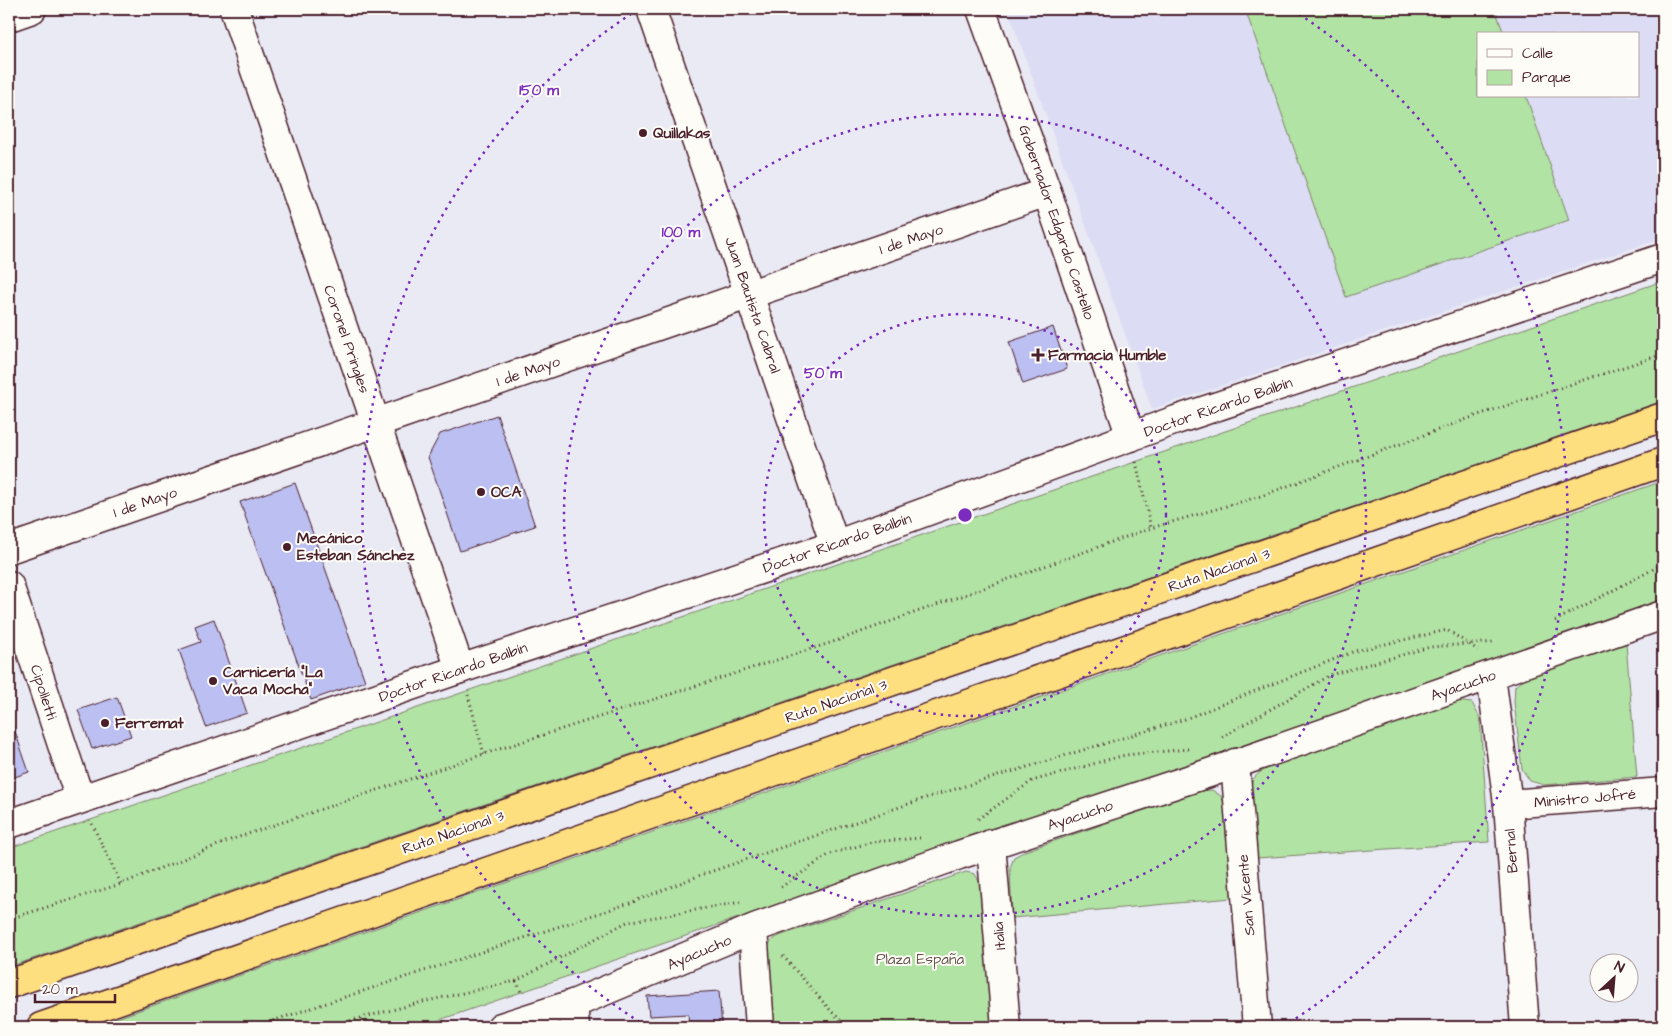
<svg xmlns="http://www.w3.org/2000/svg" width="1672" height="1036" viewBox="0 0 1672 1036" font-family="'Architects Daughter',sans-serif">
<style>
.built{fill:#dcddf4;fill-rule:evenodd}
.green{fill:#b1e3a4;stroke:#7e8168}
.building{fill:#bcbff1;stroke:#4a1f2b}
.lines{fill:none;stroke-linecap:round;stroke-linejoin:round}
.minor-casing{stroke:#4a1f2b;stroke-width:31}
.highway-casing{stroke:#4a1f2b;stroke-width:31}
.path{stroke:#4a1f2b;stroke-width:3;stroke-dasharray:1 4;stroke-linecap:butt}
.minor{stroke:#fdfcf7;stroke-width:28}
.highway{stroke:#fedf80;stroke-width:28}
.ring{fill:none;stroke:#7b2cbf;stroke-width:2.5;stroke-dasharray:2.5 5}
.poi-dot{fill:#4a1f2b;stroke:#fdfcf7;stroke-width:2}
.labels{text-anchor:middle;stroke-width:4;stroke-linejoin:round;paint-order:stroke}
.poi-label{font-size:15px;font-weight:bold;fill:#4a1f2b;stroke:#fdfcf7;text-anchor:start}
.street-label{font-size:15px;fill:#4a1f2b;stroke:#fdfcf7}
.park-label{font-size:15px;fill:#645049;stroke:#fdfcf7}
.centre{fill:#7b2cbf;stroke:#fdfcf7;stroke-width:2.5}
.ring-label{font-size:15px;text-anchor:middle;font-weight:bold;fill:#7b2cbf;stroke:#fdfcf7;stroke-width:4;stroke-linejoin:round;paint-order:stroke}
</style>
<rect width="100%" height="100%" fill="#eaeaf5"/>
<filter id="ink" filterUnits="userSpaceOnUse"><feTurbulence type="fractalNoise" baseFrequency=".02" numOctaves="2"/><feDisplacementMap in="SourceGraphic" scale="10" xChannelSelector="R" yChannelSelector="G"/><feConvolveMatrix kernelMatrix="1 2 1 2 8 2 1 2 1" color-interpolation-filters="sRGB"/></filter>
<g filter="url(#ink)">
<path class="built" d="M1012 9H1663V238L1152 409 1008 10ZM1478 34H1638V96H1478Z"/>
<g class="green">
<path d="M1245 9H1495L1504 34H1478V96H1526L1569 220 1346 297Z"/>
<path d="M1663 281V401L9 967V848Z"/>
<path d="M1663 481V599L1248 744 419 1027H91Z"/>
<path d="M1626 643 1637 777 1544 785 1530 781 1522 769 1514 702 1515 686 1527 676Z"/>
<path d="M1455 701 1472 703 1480 718 1489 842 1257 858 1250 788C1253 775 1260 772 1271 766Z"/>
<path d="M1212 790 1221 796 1226 807 1232 898 1012 918 1010 868 1014 857 1025 851 1200 791Z"/>
<path d="M966 872 975 874 982 887 994 1027H771L767 949 771 941 779 936Z"/>
</g>
<g class="building">
<path d="M1053 327 1067 369 1023 384 1009 342Z"/>
<path d="M497 415 535 526 460 551 428 457 440 434Z"/>
<path d="M295 483 365 681 311 700 240 502Z"/>
<path d="M214 619 247 713 206 727 179 650 201 642 195 626Z"/>
<path d="M117 697 131 736 92 749 78 710Z"/>
<path d="M9 714 29 772 9 779Z"/>
<path d="M719 991 722 1027H689L688 1014 649 1016 647 996Z"/>
</g>
<g class="lines">
<g class="minor-casing">
<g id="minor">
<path d="M234 9 460 669"/>
<path d="M651 9 835 545"/>
<path d="M981 9 1047 192 1131 437"/>
<path d="M9 17 32 9"/>
<path d="M9 549 1047 192"/>
<path d="M9 585 80 799"/>
<path d="M1491 676 1508 804 1525 1027"/>
<path d="M1235 763 1257 1027"/>
<path d="M1508 804 1663 792"/>
<path d="M9 824 460 669 835 545 1176 420 1663 258"/>
<path d="M991 844 1006 1027"/>
<path d="M753 929 760 1027"/>
<path d="M573 1004 575 1027"/>
<path d="M501 1027 573 1004 757 927 959 855 1209 773 1663 615"/>
</g>
</g>
<g class="highway-casing">
<g id="highway">
<path d="M9 984 1663 417"/>
<path d="M41 1027 1663 462"/>
</g>
</g>
<g class="path">
<path d="M1136 462 1151 528"/>
<path d="M1555 621 1663 564"/>
<path d="M468 695 484 754"/>
<path d="M1222 737 1330 675 1430 647 1496 642"/>
<path d="M978 819 1032 781 1125 755 1189 749"/>
<path d="M92 824 121 884"/>
<path d="M781 887 830 854 872 842 920 838"/>
<path d="M9 919 121 884 233 839 484 754 836 641 1151 528 1261 496 1478 415 1663 354"/>
<path d="M783 956 832 1012 848 1027"/>
<path d="M516 981 521 992"/>
<path d="M254 1027 630 903 698 876 929 797 1185 719 1355 651 1447 630 1478 650"/>
<path d="M326 1027 427 1001 516 981 627 922 741 902"/>
</g>
<use href="#minor" class="minor"/>
<use href="#highway" class="highway"/>
</g>
</g>
<g class="ring">
<circle cx="965" cy="515" r="201"/>
<circle cx="965" cy="515" r="401"/>
<path d="M646 1026A602 602 0 0 1 637 10M1293 10A602 602 0 0 1 1284 1026"/>
</g>
<g class="poi-dot">
<circle cx="643" cy="133" r="5"/>
<path d="M1035.5 347.5h5v5h5v5h-5v5h-5v-5h-5v-5h5z"/>
<circle cx="481" cy="492" r="5"/>
<circle cx="287" cy="547" r="5"/>
<circle cx="213" cy="681" r="5"/>
<circle cx="105" cy="723" r="5"/>
</g>
<g class="labels">
<g class="poi-label">
<text x="653" y="138">Quillakas</text>
<text x="1048" y="360">Farmacia Humble</text>
<text x="491" y="497">OCA</text>
<text x="297" y="543">Mecánico<tspan x="297" dy="17">Esteban Sánchez</tspan></text>
<text x="223" y="677">Carnicería "La<tspan x="223" dy="17">Vaca Mocha"</tspan></text>
<text x="115" y="728">Ferremat</text>
</g>
<g class="street-label">
<text transform="translate(1057 222) rotate(71)" y="5">Gobernador Edgardo Castello</text>
<text transform="translate(911 239) rotate(-19)" y="5">1 de Mayo</text>
<text transform="translate(753 305) rotate(71)" y="5">Juan Bautista Cabral</text>
<text transform="translate(347 339) rotate(71)" y="5">Coronel Pringles</text>
<text transform="translate(528 371) rotate(-19)" y="5">1 de Mayo</text>
<text transform="translate(1218 407) rotate(-19)" y="5">Doctor Ricardo Balbín</text>
<text transform="translate(145 502) rotate(-19)" y="5">1 de Mayo</text>
<text transform="translate(837 543) rotate(-19)" y="5">Doctor Ricardo Balbín</text>
<text transform="translate(1219 570) rotate(-19)" y="5">Ruta Nacional 3</text>
<text transform="translate(453 672) rotate(-19)" y="5">Doctor Ricardo Balbín</text>
<text transform="translate(1463 685) rotate(-19)" y="5">Ayacucho</text>
<text transform="translate(44 692) rotate(72)" y="5">Cipolletti</text>
<text transform="translate(836 701) rotate(-19)" y="5">Ruta Nacional 3</text>
<text transform="translate(1585 798) rotate(-5)" y="5">Ministro Jofré</text>
<text transform="translate(1080 815) rotate(-18)" y="5">Ayacucho</text>
<text transform="translate(453 832) rotate(-19)" y="5">Ruta Nacional 3</text>
<text transform="translate(1511 851) rotate(-94)" y="5">Bernal</text>
<text transform="translate(1246 895) rotate(-95)" y="5">San Vicente</text>
<text transform="translate(999 936) rotate(-95)" y="5">Italia</text>
<text transform="translate(699 952) rotate(-23)" y="5">Ayacucho</text>
</g>
<g class="park-label">
<text x="920" y="964">Plaza España</text>
</g>
</g>
<circle cx="965" cy="515" r="8" class="centre"/>
<g class="ring-label">
<text x="539" y="95">150 m</text>
<text x="681" y="237">100 m</text>
<text x="823" y="378">50 m</text>
</g>
<rect width="1672" height="1036" fill="none" stroke="#fdfcf7" stroke-width="30"/>
<rect x="15" y="15" width="1642" height="1006" fill="none" stroke="#4a1f2b" stroke-width="2" filter="url(#ink)"/>
<rect x="1477" y="32" width="162" height="65" fill="#fdfcf7" stroke="#b5a4a5"/>
<rect x="1487" y="49" width="25" height="8" fill="#fdfcf7" stroke="#b5a4a5"/>
<text x="1522" y="58" font-size="15" fill="#4a1f2b">Calle</text>
<rect x="1487" y="70" width="25" height="15" fill="#b1e3a4" stroke="#b5a4a5"/>
<text x="1522" y="82" font-size="15" fill="#4a1f2b">Parque</text>
<g transform="translate(1614 978) rotate(26)"><circle r="24" fill="#fdfcf7" stroke="#b5a4a5"/>
<path d="M0-4L9 19L0 12L-9 19Z" fill="#4a1f2b"/>
<text y="-8" font-size="14" font-weight="bold" text-anchor="middle" fill="#4a1f2b">N</text>
</g>
<path d="M35 994v8h80v-8" fill="none" stroke="#4a1f2b" stroke-width="2.5"/>
<text x="42" y="994" font-size="15" fill="#4a1f2b" stroke="#fdfcf7" stroke-width="4" paint-order="stroke">20 m</text>
</svg>
